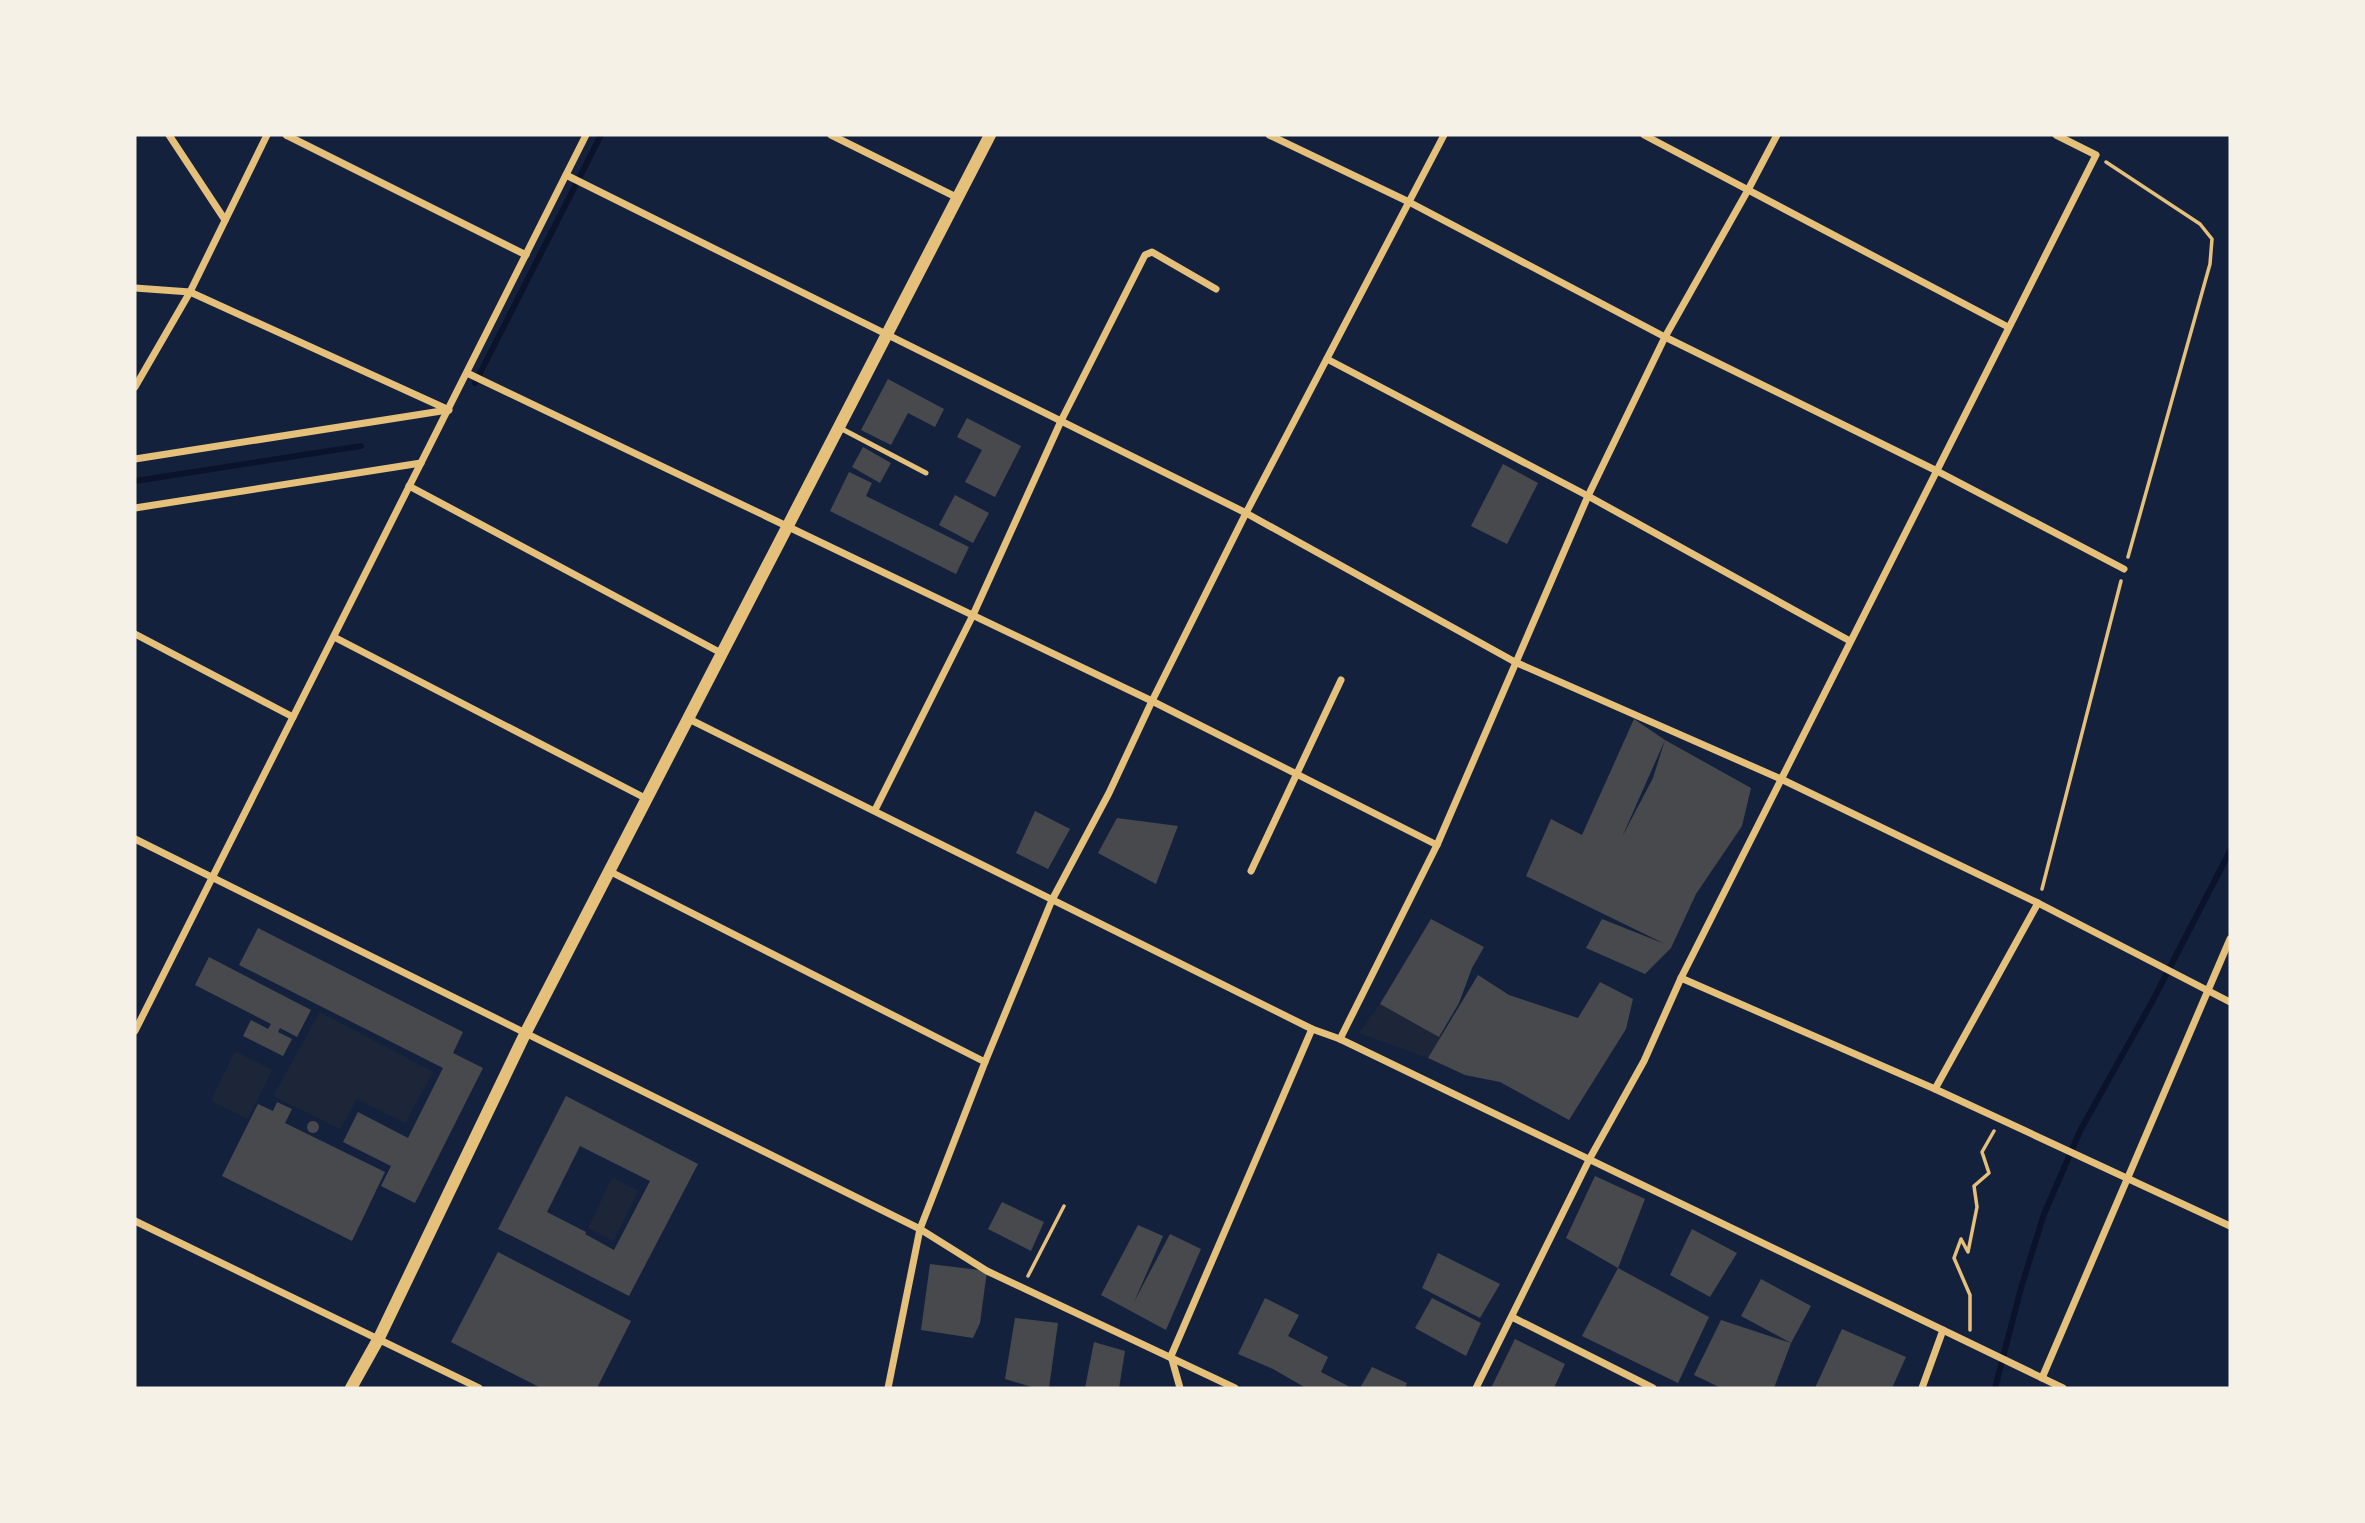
<svg xmlns="http://www.w3.org/2000/svg" width="2365" height="1523" viewBox="0 0 2365 1523" font-family="'Titillium Web',sans-serif">
<style>
.green{fill:#1d2539}
.lines{fill:none;stroke-linecap:round;stroke-linejoin:round}
.stream{stroke:#0b132b;stroke-width:6}
.building{fill:#48494c;fill-rule:evenodd}
.path{stroke:#e5c07b;stroke-width:3.5}
.service{stroke:#e5c07b;stroke-width:5}
.minor{stroke:#e5c07b;stroke-width:7}
.tertiary{stroke:#e5c07b;stroke-width:12}
</style>
<rect width="100%" height="100%" fill="#14213d"/>
<g class="green">
<path d="M1380 1004 1441 1037 1428 1058 1359 1033Z"/>
<path d="M320 1012 433 1072 405 1123 357 1099 340 1129 273 1096Z"/>
<path d="M235 1051 272 1070 248 1119 211 1101Z"/>
<path d="M612 1178 638 1191 613 1241 588 1228Z"/>
</g>
<g class="lines">
<g class="stream">
<path d="M475 383 601 135"/>
<path d="M135 481 361 446"/>
<path d="M1995 1388 2021 1288 2044 1214 2081 1129 2153 1000 2230 851"/>
</g>
</g>
<g class="building">
<path d="M888 379 944 409 935 427 908 413 891 445 861 430Z"/>
<path d="M967 418 1021 446 995 497 965 482 982 450 957 437Z"/>
<path d="M863 447 891 463 880 483 852 467Z"/>
<path d="M1503 464 1538 483 1507 544 1471 526Z"/>
<path d="M849 472 872 483 866 496 969 547 956 574 830 511Z"/>
<path d="M955 495 989 513 973 543 939 525Z"/>
<path d="M1634 719 1665 740 1622 837 1653 778 1665 740 1751 788 1742 826 1696 894 1671 948 1645 974 1586 948 1602 919 1665 944 1526 876 1551 819 1582 835Z"/>
<path d="M1035 811 1070 829 1048 869 1016 853Z"/>
<path d="M1117 818 1178 826 1156 884 1098 853Z"/>
<path d="M1431 919 1484 947 1472 968 1459 1003 1439 1037 1380 1004Z"/>
<path d="M258 928 463 1032 453 1053 483 1068 415 1203 381 1186 391 1166 343 1142 358 1112 408 1138 443 1068 239 965Z"/>
<path d="M209 957 311 1010 297 1037 280 1028 278 1032 292 1039 283 1056 243 1036 251 1020 268 1029 271 1024 195 985Z"/>
<path d="M1478 975 1509 995 1578 1018 1600 982 1633 999 1626 1029 1569 1120 1500 1082 1465 1075 1428 1058Z"/>
<path d="M566 1096 698 1164 629 1296 498 1229ZM580 1146 650 1181 614 1250 585 1234 586 1232 547 1212Z"/>
<path d="M277 1102 292 1109 285 1123 385 1172 352 1241 222 1176 258 1104 273 1111Z"/>
<circle cx="313" cy="1127" r="6"/>
<path d="M1595 1176 1645 1199 1618 1268 1566 1238Z"/>
<path d="M1002 1202 1044 1222 1031 1251 988 1229Z"/>
<path d="M1138 1225 1163 1236 1134 1302 1170 1234 1201 1249 1166 1330 1101 1295Z"/>
<path d="M1692 1229 1737 1253 1710 1297 1670 1275Z"/>
<path d="M498 1252 631 1321 597 1388H541L451 1342Z"/>
<path d="M1438 1253 1500 1284 1480 1318 1422 1288Z"/>
<path d="M930 1264 987 1271 980 1323 973 1338 921 1330Z"/>
<path d="M1618 1268 1709 1317 1678 1383 1582 1336Z"/>
<path d="M1761 1279 1811 1306 1791 1343 1741 1316Z"/>
<path d="M1265 1298 1299 1315 1288 1336 1328 1357 1321 1372 1352 1388H1306L1273 1369 1238 1354Z"/>
<path d="M1432 1298 1481 1323 1466 1356 1415 1328Z"/>
<path d="M1015 1318 1058 1323 1049 1388H1035L1005 1379Z"/>
<path d="M1721 1320 1791 1343 1774 1388H1721L1694 1375Z"/>
<path d="M1842 1329 1906 1357 1892 1388H1815Z"/>
<path d="M1515 1339 1565 1364 1554 1388H1491Z"/>
<path d="M1094 1342 1125 1351 1119 1388H1085Z"/>
<path d="M1372 1367 1407 1383 1405 1388H1360Z"/>
</g>
<g class="lines">
<g class="path">
<path d="M2106 162 2200 224 2212 239 2210 264 2128 557"/>
<path d="M2042 889 2121 581"/>
<path d="M1028 1276 1064 1206"/>
<path d="M1970 1330V1295L1954 1258 1961 1239 1968 1252 1977 1207 1974 1186 1989 1173 1982 1152 1994 1131"/>
</g>
<path class="service" d="M840 428 926 473"/>
<g class="minor">
<path d="M169 135 225 220"/>
<path d="M286 135 526 255"/>
<path d="M831 135 958 198"/>
<path d="M1269 135 1409 202 1665 337 1937 471 2124 569"/>
<path d="M1644 135 2008 327"/>
<path d="M566 175 1246 513 1515 662 1781 779 2038 903 2230 1002"/>
<path d="M135 288 190 292 449 410"/>
<path d="M1327 359 1588 496 1850 641"/>
<path d="M467 373 1152 701 1437 845"/>
<path d="M135 387 190 292 267 135"/>
<path d="M135 459 448 410"/>
<path d="M409 486 723 654"/>
<path d="M135 508 421 463"/>
<path d="M135 634 293 717"/>
<path d="M334 637 647 799"/>
<path d="M689 719 1312 1029 1340 1039 2063 1388"/>
<path d="M875 810 973 615 1061 421 1145 255 1152 252 1216 289"/>
<path d="M135 839 920 1229 987 1271 1235 1388"/>
<path d="M609 871 985 1062"/>
<path d="M1251 871 1341 680"/>
<path d="M1681 978 1935 1089 2230 1226"/>
<path d="M135 1031 586 135"/>
<path d="M1340 1039 1437 845 1588 496 1665 337 1748 190 1777 135"/>
<path d="M1935 1089 2038 903"/>
<path d="M135 1221 479 1388"/>
<path d="M1512 1317 1653 1388"/>
<path d="M2042 1378 2230 939"/>
<path d="M888 1388 920 1229 985 1062 1052 900 1109 793 1152 701 1246 513 1444 135"/>
<path d="M1180 1388 1171 1356 1312 1029"/>
<path d="M1476 1388 1590 1158 1644 1061 1681 978 2096 155 2056 135"/>
<path d="M1922 1388 1943 1330"/>
</g>
<path class="tertiary" d="M351 1388 379 1338 526 1032 990 135"/>
</g>
<rect width="2365" height="1523" fill="none" stroke="#f6f1e7" stroke-width="273"/>
</svg>
